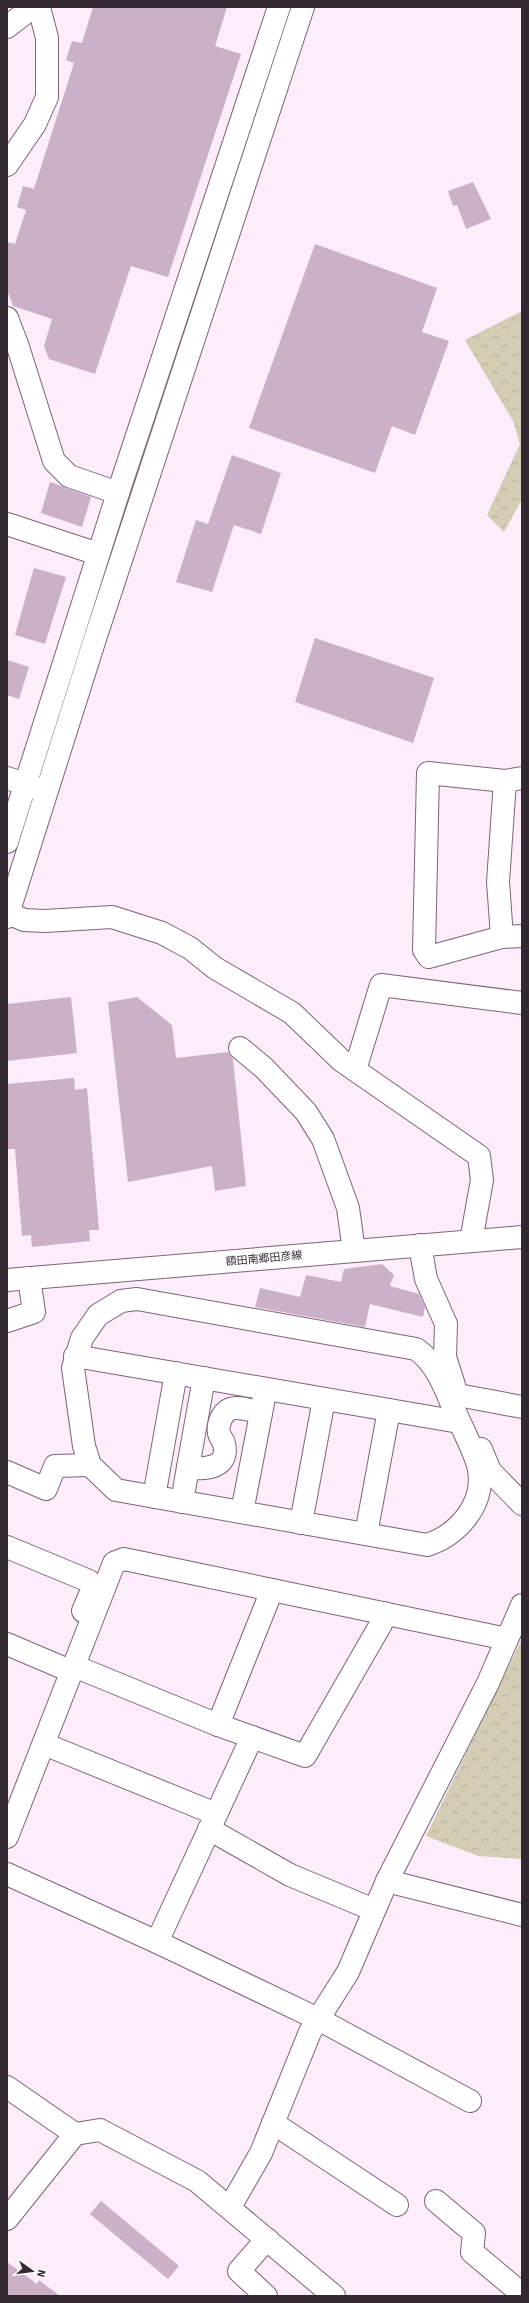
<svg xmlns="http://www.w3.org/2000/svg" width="529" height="2303" viewBox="0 0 529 2303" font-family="'Source Sans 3','Noto Sans JP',sans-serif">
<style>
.forest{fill:url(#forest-crowns)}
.building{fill:#cbb1c7}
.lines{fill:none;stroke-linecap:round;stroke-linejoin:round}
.minor-casing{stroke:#7b6478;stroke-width:24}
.major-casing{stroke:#7b6478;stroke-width:24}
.minor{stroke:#fff;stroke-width:22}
.major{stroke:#fff;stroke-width:22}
.labels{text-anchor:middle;stroke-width:4;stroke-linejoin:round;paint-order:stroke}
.street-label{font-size:11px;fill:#322831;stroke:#fff}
</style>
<defs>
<pattern id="forest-crowns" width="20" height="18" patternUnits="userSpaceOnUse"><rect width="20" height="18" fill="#d2cdb3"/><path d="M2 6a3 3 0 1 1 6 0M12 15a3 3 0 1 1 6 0" fill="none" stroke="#b5b09a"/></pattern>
</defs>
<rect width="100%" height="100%" fill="#fdecfa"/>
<g class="forest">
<path d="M522 311V499L504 532 487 515 520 444 513 421 465 340Z"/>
<path d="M521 1641 522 1859 478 1856 426 1836Z"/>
</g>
<g class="building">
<path d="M93 7H227L215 46 241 54 168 277 131 266 95 374 49 359 44 346 52 319 13 306 7 290V242L15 244 26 210 17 207 23 186 34 189 74 63 66 60 72 41 82 43Z"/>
<path d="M473 182 491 219 466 229 457 205 453 206 448 191Z"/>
<path d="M315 244 437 288 422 332 449 341 415 435 392 426 375 473 249 428Z"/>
<path d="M232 455 281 473 261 534 234 525 212 592 176 582 196 520 208 524Z"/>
<path d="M50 482 91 497 82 527 41 513Z"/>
<path d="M34 568 66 577 45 644 15 635Z"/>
<path d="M315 638 434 678 413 743 295 702Z"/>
<path d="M7 660 29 667 19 699 7 695Z"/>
<path d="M71 997 77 1053 7 1061V1004Z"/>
<path d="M137 997 172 1025 176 1058 228 1052 233 1059 246 1186 215 1191 212 1166 128 1182 108 1002Z"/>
<path d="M74 1078 75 1090 87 1088 99 1230H89L90 1241 32 1247 31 1235 22 1236 15 1149H7V1084Z"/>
<path d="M382 1264 394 1275 390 1286 419 1294 425 1307 423 1317 370 1304 365 1327 255 1307 260 1288 300 1297 306 1275 341 1282 344 1269Z"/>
<path d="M101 2201 179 2266 168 2279 90 2214Z"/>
<path d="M7 2262 37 2284 39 2280 60 2296H7Z"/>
</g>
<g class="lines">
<g class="minor-casing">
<g id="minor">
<path d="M7 27 33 7"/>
<path d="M7 165 35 124 47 97V38L39 7"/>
<path d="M7 318 18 347 54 461 69 476 118 493"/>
<path d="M7 524 98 554"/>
<path d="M7 778 39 789"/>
<path d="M522 778 505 781 428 773 424 950 429 957 502 937 522 936"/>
<path d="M7 842 118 493 279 7"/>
<path d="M8 913 24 920 45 921 112 917 162 933 190 948 215 968 292 1013 342 1061 355 1070"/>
<path d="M7 917 94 642 303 7"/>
<path d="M502 937 498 882 505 781"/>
<path d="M240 1048 264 1068 306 1112 323 1139 348 1208 354 1251"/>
<path d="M471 1241 482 1180 479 1156 355 1070 381 985 522 1003"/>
<path d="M420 1245 426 1279 446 1324 445 1357 454 1385"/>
<path d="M137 1299 416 1349C437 1363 446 1391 456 1414 462 1428 477 1456 479 1470 485 1504 458 1535 427 1545L116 1490 90 1465 84 1446 73 1368 82 1338 98 1315 121 1301Z"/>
<path d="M7 1321 34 1312 29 1278"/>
<path d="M75 1356 459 1422"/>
<path d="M458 1395 522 1407"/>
<path d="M481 1449 490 1471 522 1504"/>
<path d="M188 1467 204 1378"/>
<path d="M7 1472 46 1489 55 1466 90 1465"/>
<path d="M154 1497 176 1373"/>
<path d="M182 1502 188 1467C205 1470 230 1468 224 1444 224 1441 221 1439 220 1436 216 1428 221 1413 230 1409 238 1406 252 1411 261 1412"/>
<path d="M242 1512 264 1398"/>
<path d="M301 1523 324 1399"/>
<path d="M366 1534 389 1410"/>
<path d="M7 1547 89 1581 92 1590 83 1611"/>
<path d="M7 1644 61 1667"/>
<path d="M74 1666 218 1725 305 1756 381 1624 384 1613"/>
<path d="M218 1725 272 1590"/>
<path d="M44 1744 216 1814"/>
<path d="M209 1829 290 1875 374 1910"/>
<path d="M7 1837 114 1563 124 1559 507 1639"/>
<path d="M7 1874 157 1942 320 2020 470 2101"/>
<path d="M387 1881 522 1915"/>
<path d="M157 1942 252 1737"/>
<path d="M7 2087 75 2134"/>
<path d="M273 2123 397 2205"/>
<path d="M436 2201 474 2233 472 2252 522 2294"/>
<path d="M230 2207 261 2153 310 2032 348 1972 387 1881 488 1683 522 1605"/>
<path d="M7 2219 75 2134 100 2130 197 2181 334 2296"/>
<path d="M266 2296 239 2271 267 2239"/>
</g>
</g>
<g class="major-casing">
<path id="major" d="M7 1280 522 1237"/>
</g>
<use href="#minor" class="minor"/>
<use href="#major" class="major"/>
</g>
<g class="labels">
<g class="street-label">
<text transform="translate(264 1258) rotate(-5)" y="4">額田南郷田彦線</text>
</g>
</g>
<rect width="529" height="2303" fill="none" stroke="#322831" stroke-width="16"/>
<g transform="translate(32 2271) rotate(104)" stroke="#ffffff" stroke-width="3" paint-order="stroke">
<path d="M0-3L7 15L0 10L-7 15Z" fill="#322831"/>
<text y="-6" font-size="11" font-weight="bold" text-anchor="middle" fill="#322831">N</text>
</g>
</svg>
